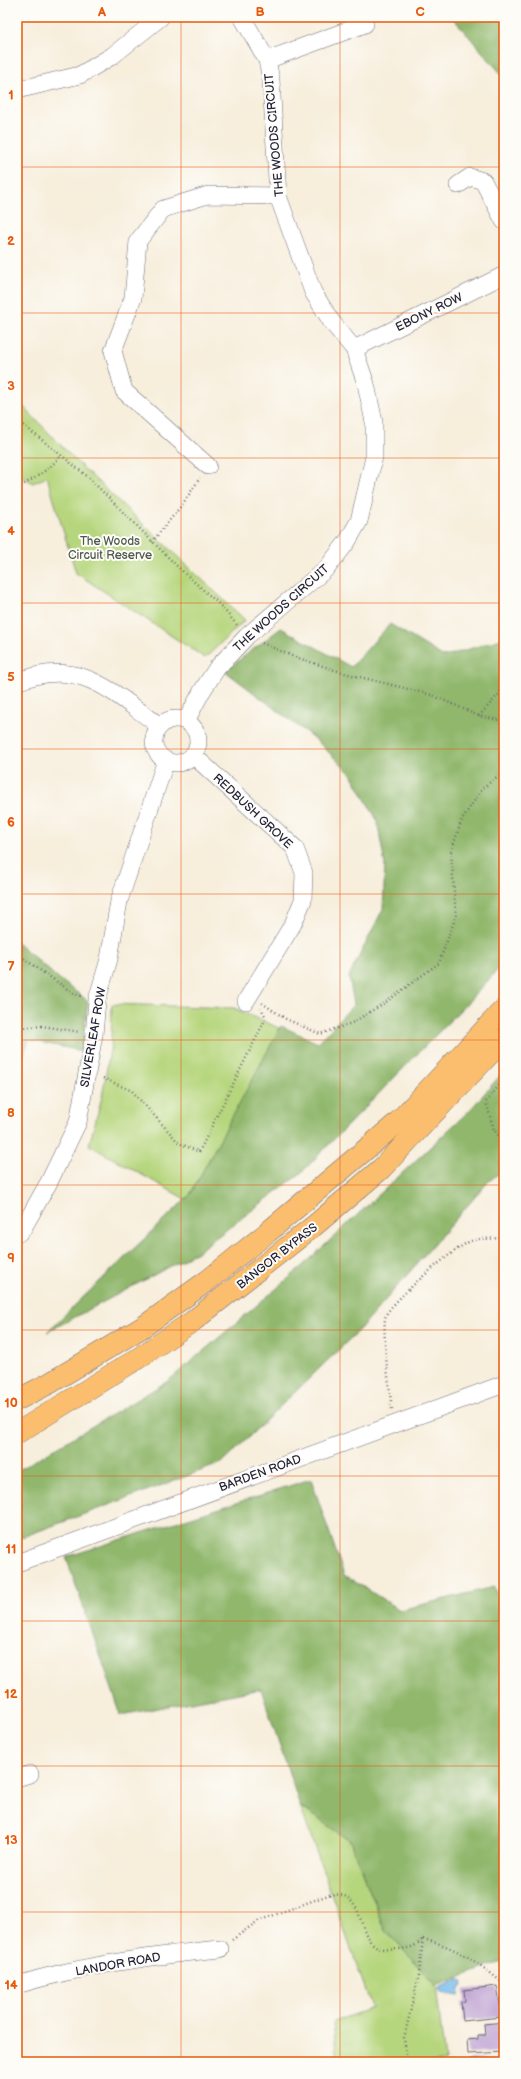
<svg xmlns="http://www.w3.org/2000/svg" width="521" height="2079" viewBox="0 0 521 2079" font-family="'Balsamiq Sans',sans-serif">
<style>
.green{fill:#b6d67d;stroke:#6c7c5c}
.forest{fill:#90b76c;stroke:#596c54}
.water{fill:#76bdee;stroke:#4c7094}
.building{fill:#bea2d3}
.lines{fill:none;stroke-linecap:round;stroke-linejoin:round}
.minor-casing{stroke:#6d6973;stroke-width:18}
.major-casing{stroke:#6d6973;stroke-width:22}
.path{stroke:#6d6973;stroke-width:2.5;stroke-dasharray:1 3;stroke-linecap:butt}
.minor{stroke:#fff;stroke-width:17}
.major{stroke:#fbbe6e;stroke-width:21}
.grid{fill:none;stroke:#e8590c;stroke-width:1;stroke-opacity:0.55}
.labels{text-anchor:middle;stroke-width:4;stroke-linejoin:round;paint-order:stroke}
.street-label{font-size:12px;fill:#22223b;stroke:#fdfcf7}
.park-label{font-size:12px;fill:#4e584f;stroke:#fdfcf7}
.neatline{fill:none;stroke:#e8590c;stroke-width:1.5}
.grid-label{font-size:13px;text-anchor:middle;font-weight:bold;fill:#e8590c}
</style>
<rect width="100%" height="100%" fill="#fdfcf7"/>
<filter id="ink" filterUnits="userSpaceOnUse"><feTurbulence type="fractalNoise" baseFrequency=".025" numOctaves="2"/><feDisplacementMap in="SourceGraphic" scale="8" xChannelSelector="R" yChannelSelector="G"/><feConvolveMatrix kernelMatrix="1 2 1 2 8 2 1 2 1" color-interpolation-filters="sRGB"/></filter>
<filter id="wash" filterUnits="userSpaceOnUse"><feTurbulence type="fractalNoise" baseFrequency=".012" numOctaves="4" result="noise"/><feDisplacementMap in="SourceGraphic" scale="16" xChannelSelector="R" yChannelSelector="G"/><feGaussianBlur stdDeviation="0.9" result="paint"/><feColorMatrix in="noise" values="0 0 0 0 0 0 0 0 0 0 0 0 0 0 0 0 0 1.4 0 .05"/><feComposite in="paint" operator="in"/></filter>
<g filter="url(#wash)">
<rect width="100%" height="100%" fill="#f7eedc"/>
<g class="green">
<path d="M17 400 79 464 245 620 205 658 76 573 47 477 33 483 23 477 17 462Z"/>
<path d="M112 1004 234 1008 281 1029 187 1200 89 1145 102 1097 111 1044Z"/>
<path d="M300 1806 350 1841 386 1931 436 1986 445 2062H337L333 2022 372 2008Z"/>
</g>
<g class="forest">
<path d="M452 17H504V77Z"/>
<path d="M390 624 444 657 504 638V963L471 999 301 1173 197 1252 47 1332 190 1195 281 1026 318 1043 354 1004 349 976 383 909 385 865 377 820 351 774 315 739 225 671 281 628 351 667Z"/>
<path d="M17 942 54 975 88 1001 82 1051 29 1040 17 1072Z"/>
<path d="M504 1071V1169L488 1182 360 1329 222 1463 17 1539V1471L168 1381 296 1272 469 1111Z"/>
<path d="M311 1479 344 1575 400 1610 494 1587 504 1614V1961L436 1986 386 1931 350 1841 300 1806 261 1689 121 1715 66 1557Z"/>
</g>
<path class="water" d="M459 1979 462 1980 463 1984 460 1989 459 1996 440 1993 439 1988Z"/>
<g id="blocks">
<g class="building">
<path d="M497 1986 502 2017 463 2021 461 2002 465 2001 464 1990Z"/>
<path d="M504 2022V2052L468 2054 467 2040 478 2039V2035H485L484 2024Z"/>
<path d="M470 2059 500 2060V2062H470Z"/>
</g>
</g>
</g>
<g filter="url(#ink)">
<use href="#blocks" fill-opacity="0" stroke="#6d6973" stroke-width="1"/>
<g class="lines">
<g class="minor-casing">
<g id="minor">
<path d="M267 60 365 24"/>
<path d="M17 90 80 75 112 56 161 17"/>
<path d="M458 185 470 177 483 181 504 221"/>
<path d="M354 349 504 275"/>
<path d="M208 466 124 391 113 351 133 298 138 241 163 209 208 195 278 196"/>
<path d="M17 682C80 656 111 692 160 726"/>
<circle cx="176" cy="741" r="22"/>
<path d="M186 721 202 691 217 668 247 636 327 568 347 542 359 521 374 457V422L366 384 354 349 331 321 313 292 278 196 271 80 267 60 242 17"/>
<path d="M193 755 295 848 304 873 303 900 293 924 246 1001"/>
<path d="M17 1234 22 1230 49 1182 78 1122 94 1035 97 1000 109 959 119 901 166 760"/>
<path d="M17 1563 504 1384"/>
<path d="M17 1778 30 1774"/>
<path d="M17 1985C82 1965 153 1956 220 1949"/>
</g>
</g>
<g class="major-casing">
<g id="major">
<path d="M17 1400 50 1383 143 1327 207 1281 268 1232 397 1123 504 1009"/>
<path d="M17 1433 137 1359 193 1321 315 1225 381 1169 504 1039"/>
</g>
</g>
<g class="path">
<path d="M17 420 87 476 180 569 219 604 237 625"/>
<path d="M17 488C34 479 48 470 61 456"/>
<path d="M152 542 182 505 200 478"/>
<path d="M262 643 292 656 344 673 432 695 479 716 504 721"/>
<path d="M479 716 500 693 504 673"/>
<path d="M17 954 73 993 82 996"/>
<path d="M262 1003 286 1019 320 1034 352 1023 386 1002 439 963 456 916 451 852 462 819 483 788 504 771"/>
<path d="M17 1028 42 1026 80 1032"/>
<path d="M103 1078 132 1091 179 1143 199 1152 264 1022 265 1016 261 1008"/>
<path d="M504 1079 486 1102 494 1130 504 1142"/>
<path d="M392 1409C390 1393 381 1327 386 1315 393 1300 455 1247 471 1241 481 1237 494 1240 504 1237"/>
<path d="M423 1939C459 1948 476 1961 504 1984"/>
<path d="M232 1940 258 1921 331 1894C337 1895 344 1894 349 1899 369 1917 356 1954 398 1949 410 1948 413 1948 423 1939"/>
<path d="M407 2062 404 2038 419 1975 423 1939"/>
</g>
<use href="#minor" class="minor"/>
<use href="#major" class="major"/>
</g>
</g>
<path class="grid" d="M181 17V2062M340 17V2062M17 167H504M17 313H504M17 458H504M17 603H504M17 749H504M17 894H504M17 1040H504M17 1185H504M17 1330H504M17 1476H504M17 1621H504M17 1766H504M17 1912H504"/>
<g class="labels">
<g class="street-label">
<text transform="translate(274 135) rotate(-95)" y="4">THE WOODS CIRCUIT</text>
<text transform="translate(429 312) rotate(-26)" y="4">EBONY ROW</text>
<text transform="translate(281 608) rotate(-42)" y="4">THE WOODS CIRCUIT</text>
<text transform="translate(253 811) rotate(43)" y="4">REDBUSH GROVE</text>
<text transform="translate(93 1037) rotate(-80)" y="4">SILVERLEAF ROW</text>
<text transform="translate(277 1256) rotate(-38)" y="4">BANGOR BYPASS</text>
<text transform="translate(260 1473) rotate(-20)" y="4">BARDEN ROAD</text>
<text transform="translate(118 1964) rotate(-10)" y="4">LANDOR ROAD</text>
</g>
<g class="park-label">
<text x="110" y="545">The Woods<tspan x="110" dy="14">Circuit Reserve</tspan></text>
</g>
</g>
<rect width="521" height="2079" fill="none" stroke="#fdfcf7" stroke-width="44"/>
<rect x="22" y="22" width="477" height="2035" class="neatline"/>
<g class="grid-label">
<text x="102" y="16">A</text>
<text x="260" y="16">B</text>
<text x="420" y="16">C</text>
<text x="11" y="99">1</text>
<text x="11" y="245">2</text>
<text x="11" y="390">3</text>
<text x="11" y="535">4</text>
<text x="11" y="681">5</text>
<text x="11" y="826">6</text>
<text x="11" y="971">7</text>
<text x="11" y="1117">8</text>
<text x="11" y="1262">9</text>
<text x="11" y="1407">10</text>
<text x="11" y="1553">11</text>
<text x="11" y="1698">12</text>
<text x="11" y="1844">13</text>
<text x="11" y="1989">14</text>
</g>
</svg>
